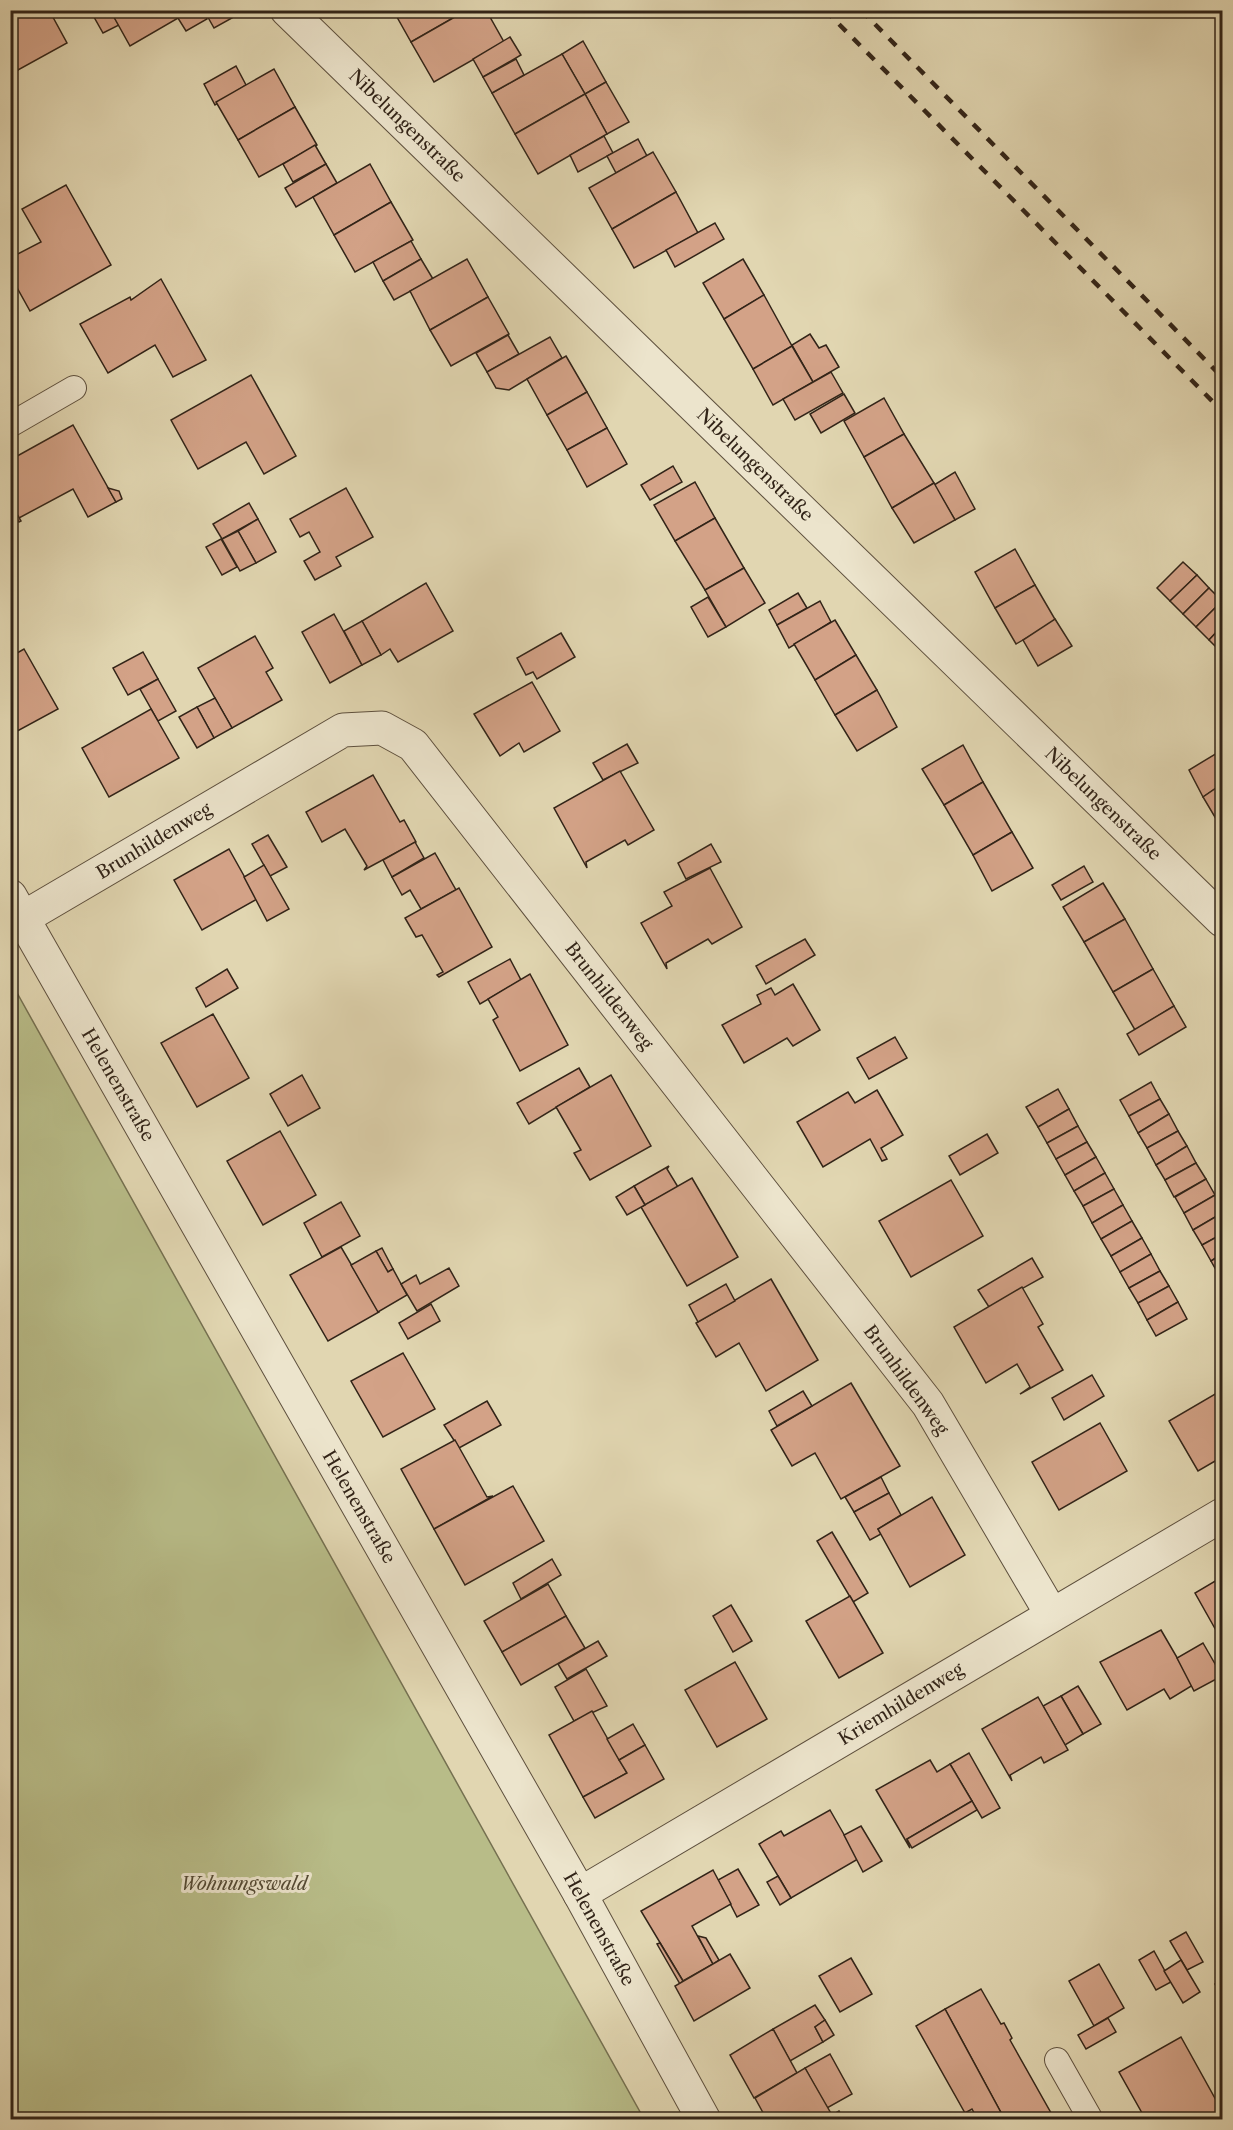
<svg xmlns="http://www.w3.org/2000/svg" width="1233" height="2130" viewBox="0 0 1233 2130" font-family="'Libre Caslon Text',serif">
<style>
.green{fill:#b8bc88;stroke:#757050;stroke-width:1.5}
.building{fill:#d3a287;stroke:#322418;stroke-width:1.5}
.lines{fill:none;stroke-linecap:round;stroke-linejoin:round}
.service-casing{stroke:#5e503e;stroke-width:26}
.minor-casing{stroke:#5e503e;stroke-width:35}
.service{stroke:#ece4cc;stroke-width:24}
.minor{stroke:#ece4cc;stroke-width:33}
.rail{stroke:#322418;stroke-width:4.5;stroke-dasharray:10 10;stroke-linecap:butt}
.labels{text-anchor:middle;stroke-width:6;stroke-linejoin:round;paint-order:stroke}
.street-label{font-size:18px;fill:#322418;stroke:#ece4cc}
.park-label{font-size:18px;font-style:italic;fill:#544a34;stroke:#ece4cc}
</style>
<rect width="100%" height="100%" fill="#e1d6b1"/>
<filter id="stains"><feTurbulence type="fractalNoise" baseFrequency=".00333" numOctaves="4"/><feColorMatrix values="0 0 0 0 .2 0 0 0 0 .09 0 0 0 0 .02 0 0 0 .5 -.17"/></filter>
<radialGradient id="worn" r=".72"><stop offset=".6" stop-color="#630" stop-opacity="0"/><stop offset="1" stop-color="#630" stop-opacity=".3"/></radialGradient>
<path class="green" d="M11 982 644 2119H11Z"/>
<g class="building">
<path d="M10 10H49L67 43 18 70 10 56Z"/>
<path d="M90 10H110L119 25 103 33Z"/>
<path d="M110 10H203L207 19 186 31 178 18 130 46Z"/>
<path d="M207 10H228L232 18 214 28 205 12Z"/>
<path d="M393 10H467L411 42Z"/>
<path d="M467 10H486L504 42 434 82 411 42Z"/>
<path d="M510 37 521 55 483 77 473 59Z"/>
<path d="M583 41 606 82 585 94 562 54Z"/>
<path d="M562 54 585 94 515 134 492 93Z"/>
<path d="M10 56 18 70 10 74Z"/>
<path d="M516 59 524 75 492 93 483 77Z"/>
<path d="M236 66 246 85 215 105 204 84Z"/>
<path d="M274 69 295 107 238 140 216 102Z"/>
<path d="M606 82 629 122 607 134 585 94Z"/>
<path d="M585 94 607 134 538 174 515 134Z"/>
<path d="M295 107 317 145 259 177 238 140Z"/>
<path d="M604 136 613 153 578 172 570 155Z"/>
<path d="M638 139 647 156 616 173 607 156Z"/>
<path d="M315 145 326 164 293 182 283 164Z"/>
<path d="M653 152 676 192 612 229 589 188Z"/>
<path d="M326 164 337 183 296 207 285 188Z"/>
<path d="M370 164 391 202 334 235 313 197Z"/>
<path d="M66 185 111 265 30 311 10 275V258L41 242 22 209Z"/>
<path d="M676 192 698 233 634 268 612 229Z"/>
<path d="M391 202 413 240 355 272 334 235Z"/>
<path d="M715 223 724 239 675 267 666 250Z"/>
<path d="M411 241 421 259 383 281 373 262Z"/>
<path d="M421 259 433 279 394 300 383 281Z"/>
<path d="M467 259 488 297 430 330 410 291Z"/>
<path d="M743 259 764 295 724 319 703 283Z"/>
<path d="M161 279 206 360 173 377 155 345 108 373 80 324 130 297 131 300Z"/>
<path d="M764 295 792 346 753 369 724 319Z"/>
<path d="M488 297 509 334 451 366 430 330Z"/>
<path d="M810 334 819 348 826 345 839 367 813 382 792 345Z"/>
<path d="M508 335 519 354 487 372 476 353Z"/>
<path d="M550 337 562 358 509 390 496 388 487 372Z"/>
<path d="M792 346 813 382 773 405 753 369Z"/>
<path d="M566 356 587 392 547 415 527 379Z"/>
<path d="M831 372 843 393 795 420 783 399Z"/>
<path d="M251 375 296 456 264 474 246 442 198 469 171 420Z"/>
<path d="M587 392 607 428 567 450 547 415Z"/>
<path d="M844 394 855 413 821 433 810 414Z"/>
<path d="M884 398 904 434 864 457 844 421Z"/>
<path d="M73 425 116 502 88 517 73 489 19 518 10 502V460Z"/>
<path d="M607 428 627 464 587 487 567 450Z"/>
<path d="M904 434 934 483 892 508 864 457Z"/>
<path d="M673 466 682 482 650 500 641 485Z"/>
<path d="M955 472 975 509 955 520 934 485Z"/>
<path d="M695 482 715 518 675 541 654 505Z"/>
<path d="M934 483 955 520 914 543 892 508Z"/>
<path d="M108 488 119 491 122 499 116 502Z"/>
<path d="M346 488 373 537 336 557 341 566 315 580 304 561 320 552 309 532 300 537 290 519Z"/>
<path d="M10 502 21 521 19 522 15 515 10 518Z"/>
<path d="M249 503 258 519 222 539 213 524Z"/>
<path d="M715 518 744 568 705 590 675 541Z"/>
<path d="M258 519 276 552 256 563 238 531Z"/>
<path d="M238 531 256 563 240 571 222 539Z"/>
<path d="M221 539 237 567 222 575 206 547Z"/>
<path d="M1015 549 1035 585 995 608 975 572Z"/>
<path d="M1183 562 1197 575 1170 601 1157 588Z"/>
<path d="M744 568 765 603 726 627 705 590Z"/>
<path d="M1197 575 1209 588 1183 614 1170 601Z"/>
<path d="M426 583 453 631 398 662 390 649 381 655 362 621Z"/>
<path d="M1035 585 1056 621 1016 644 995 608Z"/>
<path d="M1209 588 1222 601 1196 627 1183 614Z"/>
<path d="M798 593 807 608 777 625 769 610Z"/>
<path d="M708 597 726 627 708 637 691 607Z"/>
<path d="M820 601 831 622 789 648 777 625Z"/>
<path d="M1222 601V626L1209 640 1196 627Z"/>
<path d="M334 614 362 665 330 683 302 632Z"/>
<path d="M1055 619 1072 646 1038 666 1023 640Z"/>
<path d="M835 620 856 655 815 680 794 644Z"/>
<path d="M362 621 381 655 362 665 344 631Z"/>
<path d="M1222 626V653L1209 640Z"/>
<path d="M561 633 575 657 537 679 533 672 526 675 517 658Z"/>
<path d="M255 636 273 668 266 672 282 700 232 728 198 668Z"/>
<path d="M24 649 58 709 10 735V657Z"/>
<path d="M143 652 158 679 128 695 113 668Z"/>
<path d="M856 655 877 690 835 715 815 680Z"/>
<path d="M158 679 176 711 158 721 140 689Z"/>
<path d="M532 682 560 731 524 752 519 743 500 756 474 714Z"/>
<path d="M877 690 897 727 857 751 835 715Z"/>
<path d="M215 698 232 728 214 738 197 707Z"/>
<path d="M197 707 214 738 197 748 179 717Z"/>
<path d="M151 709 179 758 109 797 82 748Z"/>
<path d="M627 744 638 763 603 780 593 763Z"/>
<path d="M963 745 983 782 944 805 922 769Z"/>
<path d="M1222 750V784L1203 797 1189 770Z"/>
<path d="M620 771 654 830 628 845 625 840 586 862 587 868 554 808Z"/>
<path d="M373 775 400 822 404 820 416 842 364 870 367 866 345 829 322 842 306 812Z"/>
<path d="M983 782 1012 832 973 855 944 805Z"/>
<path d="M1222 784V829L1203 797Z"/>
<path d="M1012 832 1033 868 992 891 973 855Z"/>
<path d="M268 835 287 867 270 876 252 844Z"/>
<path d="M415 842 424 858 392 877 383 860Z"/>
<path d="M711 844 721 862 686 879 678 863Z"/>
<path d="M229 849 257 899 202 930 174 880Z"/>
<path d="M435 853 456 890 421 909 410 890 402 895 392 877Z"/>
<path d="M264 865 289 909 267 921 244 877Z"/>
<path d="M1084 866 1093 882 1061 900 1052 885Z"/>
<path d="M710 868 742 927 712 944 708 939 666 963 667 969 641 923 672 906 664 892Z"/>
<path d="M1103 883 1125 919 1084 942 1063 907Z"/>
<path d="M459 888 492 947 439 977 437 975 443 972 422 935 416 937 405 918Z"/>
<path d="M1125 919 1153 969 1113 992 1084 942Z"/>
<path d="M805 939 815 955 766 984 756 966Z"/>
<path d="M510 959 521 980 480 1004 468 982Z"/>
<path d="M227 969 238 988 206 1007 196 988Z"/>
<path d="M1153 969 1174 1006 1135 1030 1113 992Z"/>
<path d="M530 974 568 1045 520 1071 493 1020 498 1017 488 999Z"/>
<path d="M793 984 820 1030 793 1046 787 1038 744 1063 722 1025 761 1004 757 995 771 988 775 995Z"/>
<path d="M1174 1006 1186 1027 1139 1055 1127 1034Z"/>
<path d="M213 1014 249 1078 197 1107 161 1043Z"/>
<path d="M895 1037 907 1058 869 1079 857 1058Z"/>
<path d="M579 1068 590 1087 529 1124 517 1103Z"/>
<path d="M302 1075 320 1108 288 1126 270 1094Z"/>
<path d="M611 1075 651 1146 590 1180 574 1153 581 1150 556 1107Z"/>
<path d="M1151 1082 1160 1099 1129 1116 1120 1100Z"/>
<path d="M1058 1089 1069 1109 1038 1127 1026 1107Z"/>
<path d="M877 1090 903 1135 881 1148 887 1159 882 1161 870 1139 823 1167 797 1122 848 1092 855 1103Z"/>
<path d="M1160 1099 1169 1114 1138 1133 1129 1116Z"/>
<path d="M1069 1109 1078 1126 1047 1143 1038 1127Z"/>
<path d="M1169 1114 1178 1131 1147 1148 1138 1133Z"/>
<path d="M1078 1126 1087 1142 1056 1159 1047 1143Z"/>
<path d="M280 1131 316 1195 263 1225 227 1161Z"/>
<path d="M1178 1131 1187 1146 1156 1165 1147 1148Z"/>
<path d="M987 1134 998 1153 960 1175 949 1156Z"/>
<path d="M1087 1142 1096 1157 1065 1175 1056 1159Z"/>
<path d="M1187 1146 1196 1163 1165 1180 1156 1165Z"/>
<path d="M1096 1157 1105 1173 1074 1191 1065 1175Z"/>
<path d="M1196 1163 1206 1179 1174 1197 1165 1180Z"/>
<path d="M669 1166 667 1169 678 1187 645 1205 634 1186Z"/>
<path d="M1105 1173 1114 1189 1083 1206 1074 1191Z"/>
<path d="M692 1178 738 1257 687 1286 641 1207Z"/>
<path d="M1206 1179 1215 1195 1184 1213 1175 1197Z"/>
<path d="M951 1180 983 1236 911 1277 879 1221Z"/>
<path d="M634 1186 645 1205 627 1215 616 1197Z"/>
<path d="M1114 1189 1123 1205 1092 1223 1083 1206Z"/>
<path d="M1215 1195 1222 1213 1193 1230 1184 1213Z"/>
<path d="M341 1202 360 1236 322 1257 304 1223Z"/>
<path d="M1123 1205 1132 1221 1101 1239 1092 1223Z"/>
<path d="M1222 1213V1234L1202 1245 1193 1230Z"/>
<path d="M1132 1221 1142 1238 1111 1256 1101 1239Z"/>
<path d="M1222 1234V1254L1211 1261 1202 1245Z"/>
<path d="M1142 1238 1151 1254 1120 1272 1111 1256Z"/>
<path d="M341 1247 379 1312 328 1341 290 1275Z"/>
<path d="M382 1248 393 1269 388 1272 376 1251Z"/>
<path d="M376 1251 388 1272 393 1269 407 1295 378 1312 351 1265Z"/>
<path d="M1151 1254 1160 1271 1129 1288 1120 1272Z"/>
<path d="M1222 1254V1276L1220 1277 1211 1261Z"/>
<path d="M1032 1258 1043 1277 989 1307 978 1290Z"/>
<path d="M449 1268 459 1286 417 1311 401 1284 416 1275 420 1284Z"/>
<path d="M1160 1271 1169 1286 1138 1303 1129 1288Z"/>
<path d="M771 1279 818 1360 766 1391 739 1343 716 1357 696 1323Z"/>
<path d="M726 1284 735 1301 698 1322 689 1305Z"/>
<path d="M1169 1286 1178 1302 1147 1320 1138 1303Z"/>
<path d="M1022 1287 1043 1324 1038 1327 1063 1370 1020 1394 1030 1387 1017 1364 986 1383 954 1327Z"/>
<path d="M1178 1302 1187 1319 1156 1336 1147 1320Z"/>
<path d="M431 1304 440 1321 408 1339 399 1323Z"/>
<path d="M403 1353 435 1409 383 1437 351 1381Z"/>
<path d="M1092 1375 1104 1396 1064 1420 1052 1398Z"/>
<path d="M851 1383 900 1466 841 1499 815 1453 792 1466 771 1430Z"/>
<path d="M1222 1390V1457L1198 1471 1169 1421Z"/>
<path d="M803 1391 812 1406 777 1426 769 1411Z"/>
<path d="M487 1401 501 1425 459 1448 444 1425Z"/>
<path d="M1100 1423 1127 1471 1059 1510 1032 1462Z"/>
<path d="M455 1440 487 1497 493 1496 434 1529 401 1469Z"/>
<path d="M881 1477 889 1493 854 1512 845 1497Z"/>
<path d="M513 1486 544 1541 465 1585 434 1529Z"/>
<path d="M889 1493 901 1515 878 1529 881 1534 870 1540 854 1512Z"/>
<path d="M932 1497 965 1555 910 1587 878 1529Z"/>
<path d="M832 1532 868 1593 853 1602 817 1541Z"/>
<path d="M552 1559 561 1575 521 1599 513 1583Z"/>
<path d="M1222 1577V1641L1195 1593Z"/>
<path d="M548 1584 566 1616 502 1652 484 1621Z"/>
<path d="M850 1596 883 1653 839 1678 806 1621Z"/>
<path d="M731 1605 752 1641 733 1652 713 1616Z"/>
<path d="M566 1616 585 1648 521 1685 502 1652Z"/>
<path d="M1161 1630 1193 1685 1170 1699 1164 1689 1127 1710 1100 1662Z"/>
<path d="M598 1641 607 1656 567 1679 558 1664Z"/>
<path d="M1203 1643 1222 1676 1194 1691 1177 1658Z"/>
<path d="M735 1662 767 1719 717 1747 685 1690Z"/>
<path d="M586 1669 607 1706 574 1721 555 1687Z"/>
<path d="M1078 1686 1101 1724 1083 1734 1061 1696Z"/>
<path d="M1061 1696 1083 1734 1065 1745 1043 1706Z"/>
<path d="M1038 1697 1068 1750 1044 1763 1041 1757 1010 1775 1012 1781 982 1729Z"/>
<path d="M592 1711 627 1773 583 1797 549 1735Z"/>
<path d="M633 1724 645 1745 619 1760 607 1739Z"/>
<path d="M645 1745 664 1779 595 1818 583 1797 627 1773 619 1760Z"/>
<path d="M969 1753 1000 1808 982 1818 950 1764Z"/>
<path d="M930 1760 937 1772 950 1764 972 1801 907 1839 910 1848 876 1790Z"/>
<path d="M972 1801 977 1810 912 1848 907 1839Z"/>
<path d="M830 1810 858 1859 791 1898 759 1844 781 1831 784 1836Z"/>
<path d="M861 1826 882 1861 863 1872 844 1835Z"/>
<path d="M738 1869 759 1905 737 1917 718 1880Z"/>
<path d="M713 1870 731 1904 692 1926 713 1964 683 1981 641 1911Z"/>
<path d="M778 1876 791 1898 780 1905 767 1882Z"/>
<path d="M1186 1932 1203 1962 1187 1970 1170 1941Z"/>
<path d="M698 1936 706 1938 719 1960 713 1964Z"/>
<path d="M660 1943 683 1981 680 1984 657 1944Z"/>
<path d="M1154 1951 1171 1982 1156 1990 1139 1960Z"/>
<path d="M730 1954 750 1988 694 2021 675 1986Z"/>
<path d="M851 1958 872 1994 840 2012 819 1976Z"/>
<path d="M1181 1960 1200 1992 1183 2003 1164 1971Z"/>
<path d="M1099 1964 1124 2008 1094 2026 1069 1981Z"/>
<path d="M1222 1979V1997L1215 1984Z"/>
<path d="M981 1989 1001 2024 1004 2023 1012 2038 1010 2040 1055 2120H1005L945 2009Z"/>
<path d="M815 2005 825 2020 815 2027 823 2042 790 2061 773 2029Z"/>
<path d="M945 2009 1005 2120H978L972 2109 965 2113 916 2026Z"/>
<path d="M1108 2018 1116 2032 1086 2049 1078 2035Z"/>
<path d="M825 2020 834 2035 823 2042 815 2027Z"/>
<path d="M773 2029 797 2073 754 2098 730 2055Z"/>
<path d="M1181 2037 1222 2111V2120H1146L1119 2072Z"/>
<path d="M830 2054 852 2094 827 2108 805 2068Z"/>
<path d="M805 2068 832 2115 839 2111 844 2120H767L755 2098Z"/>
</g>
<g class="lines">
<g class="service-casing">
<g id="service">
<path d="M10 425 74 388"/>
<path d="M1057 2060 1091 2120"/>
</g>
</g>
<g class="minor-casing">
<g id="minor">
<path d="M287 10 1222 920"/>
<path d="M10 896 580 1894 704 2120"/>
<path d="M23 918 343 730 382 728 413 745 928 1404 1052 1615"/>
<path d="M580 1894 1222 1515"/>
</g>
</g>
<use href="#service" class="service"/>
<use href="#minor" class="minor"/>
<g class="rail">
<path d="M825 10 1222 411"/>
<path d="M861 10 1222 377"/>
</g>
</g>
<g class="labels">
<g class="street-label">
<text transform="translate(407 126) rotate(44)" y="6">Nibelungenstraße</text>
<text transform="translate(755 465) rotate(44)" y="6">Nibelungenstraße</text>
<text transform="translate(1103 804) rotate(44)" y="6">Nibelungenstraße</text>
<text transform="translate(154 841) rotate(-31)" y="6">Brunhildenweg</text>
<text transform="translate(609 996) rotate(52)" y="6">Brunhildenweg</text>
<text transform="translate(118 1085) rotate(60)" y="6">Helenenstraße</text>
<text transform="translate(906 1380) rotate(54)" y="6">Brunhildenweg</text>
<text transform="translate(359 1507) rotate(60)" y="6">Helenenstraße</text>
<text transform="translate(901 1704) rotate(-31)" y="6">Kriemhildenweg</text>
<text transform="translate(599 1929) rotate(61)" y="6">Helenenstraße</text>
</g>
<g class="park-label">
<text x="244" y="1890">Wohnungswald</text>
</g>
</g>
<rect width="1233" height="2130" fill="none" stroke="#e1d6b1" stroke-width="36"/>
<rect x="12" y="12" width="1209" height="2106" fill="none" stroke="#322418" stroke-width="3"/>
<rect x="18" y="18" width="1197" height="2094" fill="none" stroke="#322418" stroke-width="1.5"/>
<rect width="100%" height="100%" filter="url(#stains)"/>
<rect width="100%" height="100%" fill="url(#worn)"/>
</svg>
